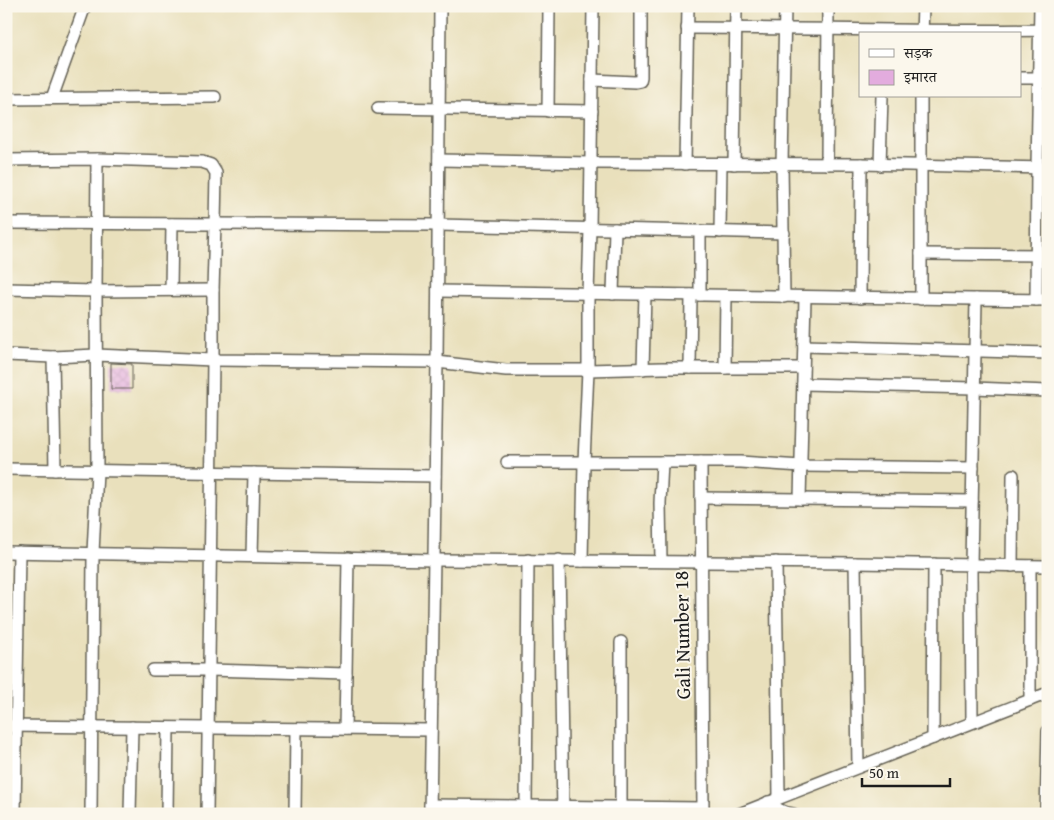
<svg xmlns="http://www.w3.org/2000/svg" width="1054" height="820" viewBox="0 0 1054 820" font-family="'Gentium Book Plus','Noto Serif Devanagari',serif">
<style>
.building{fill:url(#building-cross-hatch)}
.lines{fill:none;stroke-linecap:round;stroke-linejoin:round}
.minor-casing{stroke:#646154;stroke-width:14}
.minor{stroke:#fff;stroke-width:11}
.labels{text-anchor:middle;stroke-width:4;stroke-linejoin:round;paint-order:stroke}
.street-label{font-size:20px;fill:#1c1c1c;stroke:#fbf7ec}
</style>
<defs>
<pattern id="building-cross-hatch" width="8" height="8" patternUnits="userSpaceOnUse" patternTransform="scale(1.25)"><rect width="8" height="8" fill="#e3acde"/><path d="M0 0l8 8M0 8l8-8" fill="none" stroke="#c293be"/></pattern>
</defs>
<rect width="100%" height="100%" fill="#fbf7ec"/>
<filter id="ink" filterUnits="userSpaceOnUse"><feTurbulence type="fractalNoise" baseFrequency=".02" numOctaves="2"/><feDisplacementMap in="SourceGraphic" scale="10" xChannelSelector="R" yChannelSelector="G"/><feConvolveMatrix kernelMatrix="1 2 1 2 8 2 1 2 1" color-interpolation-filters="sRGB"/></filter>
<filter id="wash" filterUnits="userSpaceOnUse"><feTurbulence type="fractalNoise" baseFrequency=".0096" numOctaves="4" result="noise"/><feDisplacementMap in="SourceGraphic" scale="20" xChannelSelector="R" yChannelSelector="G"/><feGaussianBlur stdDeviation="1.12" result="paint"/><feColorMatrix in="noise" values="0 0 0 0 0 0 0 0 0 0 0 0 0 0 0 0 0 1.4 0 .05"/><feComposite in="paint" operator="in"/></filter>
<g filter="url(#wash)">
<rect width="100%" height="100%" fill="#e9e0bc"/>
<g id="blocks">
<path class="building" d="M111 363 132 364V389H111Z"/>
</g>
</g>
<g filter="url(#ink)">
<use href="#blocks" fill-opacity="0" stroke="#646154" stroke-width="1"/>
<g class="lines">
<g class="minor-casing">
<g id="minor">
<path d="M687 28C807 28 927 32 1048 30"/>
<path d="M922 34 923 6"/>
<path d="M1020 78H1048"/>
<path d="M592 80 635 82 640 81 641 77V6"/>
<path d="M52 98 85 6"/>
<path d="M6 99 215 97"/>
<path d="M378 108 592 111"/>
<path d="M548 111 549 6"/>
<path d="M6 160 97 159 202 162 211 165 216 173 215 224 213 290V360L207 814"/>
<path d="M439 160 591 163 861 164 1048 168"/>
<path d="M685 164 688 6"/>
<path d="M734 164 736 6"/>
<path d="M827 164 828 6"/>
<path d="M880 165 882 96"/>
<path d="M6 223 438 225 784 233"/>
<path d="M720 232 721 164"/>
<path d="M921 254 1048 255"/>
<path d="M6 289 96 291 213 290"/>
<path d="M171 290 172 224"/>
<path d="M438 291 1048 300"/>
<path d="M613 294 615 229"/>
<path d="M700 295V231"/>
<path d="M784 297 782 164 785 6"/>
<path d="M860 298 861 164"/>
<path d="M921 299V96"/>
<path d="M1036 300 1037 167 1040 6"/>
<path d="M804 346 1048 353"/>
<path d="M6 355 53 357 96 355 213 360 437 362 506 370H588L663 368H803"/>
<path d="M53 357 55 470"/>
<path d="M690 368 691 295"/>
<path d="M725 368 726 296"/>
<path d="M643 369 645 294"/>
<path d="M803 384 974 388 1048 391"/>
<path d="M507 462H740L801 466 973 468"/>
<path d="M701 462 703 814"/>
<path d="M6 469 435 476"/>
<path d="M701 498 972 501"/>
<path d="M800 499 805 297"/>
<path d="M6 552 434 560 855 563 1048 566"/>
<path d="M252 556 254 473"/>
<path d="M559 560 563 814"/>
<path d="M582 561 584 462 588 370V294L590 229 593 6"/>
<path d="M661 561 660 503 662 462"/>
<path d="M776 562 779 798"/>
<path d="M855 563 858 767"/>
<path d="M1012 566 1013 475"/>
<path d="M1030 566V700"/>
<path d="M621 642V814"/>
<path d="M153 670H209L346 674 348 558"/>
<path d="M972 722 971 565 976 299"/>
<path d="M6 726 431 730"/>
<path d="M345 729 346 674"/>
<path d="M933 738 934 564"/>
<path d="M768 802C776 808 783 813 793 814"/>
<path d="M430 805 703 808"/>
<path d="M526 806 528 560"/>
<path d="M15 814 19 552"/>
<path d="M91 814 93 553 97 471 96 291 97 159"/>
<path d="M130 814 132 727"/>
<path d="M167 814 168 728"/>
<path d="M295 814 296 729"/>
<path d="M430 814 437 362 440 6"/>
<path d="M739 814 1048 693"/>
<path d="M1046 814 1048 731"/>
</g>
</g>
<use href="#minor" class="minor"/>
</g>
</g>
<g class="labels">
<g class="street-label">
<text transform="translate(682 635) rotate(-91)" y="7">Gali Number 18</text>
</g>
</g>
<rect width="1054" height="820" fill="none" stroke="#fbf7ec" stroke-width="25"/>
<rect x="859" y="32" width="162" height="65" fill="#fbf7ec" stroke="#a29f99"/>
<rect x="869" y="49" width="25" height="8" fill="#ffffff" stroke="#a29f99"/>
<text x="904" y="58" font-size="15" fill="#1c1c1c">सड़क</text>
<rect x="869" y="70" width="25" height="15" fill="#e3acde" stroke="#a29f99"/>
<text x="904" y="82" font-size="15" fill="#1c1c1c">इमारत</text>
<path d="M862 778v8h88v-8" fill="none" stroke="#1c1c1c" stroke-width="2.5"/>
<text x="869" y="778" font-size="15" fill="#1c1c1c" stroke="#fbf7ec" stroke-width="4" paint-order="stroke">50 m</text>
</svg>
